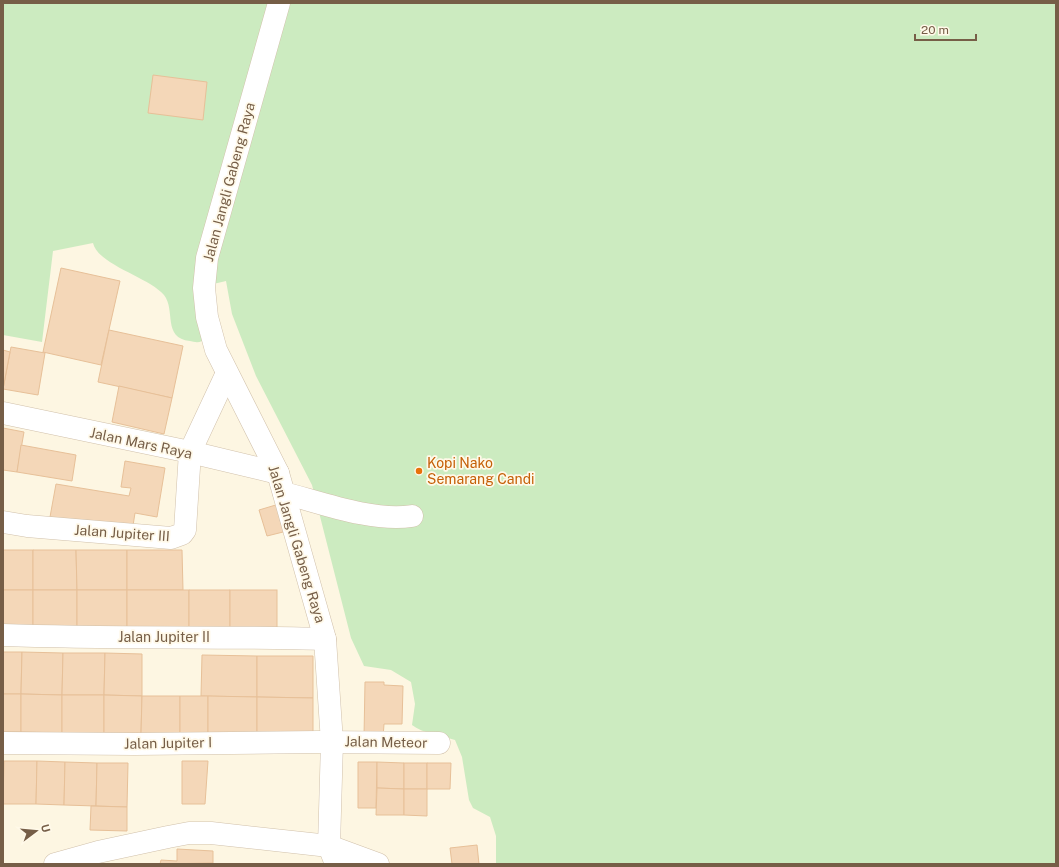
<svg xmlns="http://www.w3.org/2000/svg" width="1059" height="867" viewBox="0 0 1059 867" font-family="'Public Sans',sans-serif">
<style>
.green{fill:#ccebc0}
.building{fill:#f4d7b8;stroke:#e7c098}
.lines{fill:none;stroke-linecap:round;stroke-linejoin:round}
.minor-casing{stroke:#d1c1ab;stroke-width:23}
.minor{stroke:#fff;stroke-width:22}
.food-dot{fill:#e8710a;stroke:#fff9e9;stroke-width:1.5}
.labels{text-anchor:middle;stroke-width:3.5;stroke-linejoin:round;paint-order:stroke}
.street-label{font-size:14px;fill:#765e47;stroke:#fff9e9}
.food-label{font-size:14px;fill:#c56008;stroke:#fff9e9;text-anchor:start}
</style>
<rect width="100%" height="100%" fill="#fdf6e2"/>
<path class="green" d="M3 3H1056V864H496V836L490 817 473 808 469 800 462 757 455 740C442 736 422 733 412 725L415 704 411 682 391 670 364 666 351 638 312 485 256 376 232 314 226 281 205 286 204 333 202 341C198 343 194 342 190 341 162 338 176 310 164 295 149 277 98 265 93 243L53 251 42 342 3 335Z"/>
<g class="building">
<path d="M153 75 207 82 203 120 148 113Z"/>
<path d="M61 268 120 281 101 365 43 352Z"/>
<path d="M109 330 183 346 172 398 98 382Z"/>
<path d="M11 347 45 353 38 395 3 389Z"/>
<path d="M3 350 10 352 3 389Z"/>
<path d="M119 386 172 398 164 434 112 422Z"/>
<path d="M3 428 24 432 17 472 3 470Z"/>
<path d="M21 445 76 455 72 481 17 472Z"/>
<path d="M125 461 165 468 157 517 135 513 132 532 50 517 56 484 129 496 131 488 121 487Z"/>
<path d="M279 504 287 531 267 536 259 510Z"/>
<rect x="3" y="550" width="30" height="40"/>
<path d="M33 550H76L77 590H33Z"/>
<path d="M76 550H127V590H77Z"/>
<path d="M127 550H182L183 590H127Z"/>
<rect x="3" y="590" width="30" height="38"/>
<rect x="33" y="590" width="44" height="38"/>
<path d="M77 590H127V627L77 628Z"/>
<rect x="127" y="590" width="62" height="37"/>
<path d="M189 590H230V628L189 627Z"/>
<rect x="230" y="590" width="47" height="38"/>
<path d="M3 652H22L21 694H3Z"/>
<path d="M22 652 63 653 62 695 21 694Z"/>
<path d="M63 653H105L104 695H62Z"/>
<path d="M105 653 142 654V696L104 695Z"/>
<path d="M202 655 257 656V697L201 696Z"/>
<path d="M257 656H313V698L257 697Z"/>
<path d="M365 682H384V685L403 686 402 724H384L383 738 364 737Z"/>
<rect x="3" y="694" width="18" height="38"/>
<path d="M21 694 62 695V733L21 732Z"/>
<rect x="62" y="695" width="42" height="38"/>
<path d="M104 695 142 696 141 734 104 733Z"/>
<path d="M142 696H180V734H141Z"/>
<path d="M180 696H208V735L180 734Z"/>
<path d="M208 696 257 697V735H208Z"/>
<path d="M257 697 313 698V736L257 735Z"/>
<path d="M4 761H37L36 804H3Z"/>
<path d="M37 761 65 762 64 805 36 804Z"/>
<path d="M182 761H208L205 804H182Z"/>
<path d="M65 762 97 763 96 806 64 805Z"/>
<path d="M358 762H377L376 808H358Z"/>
<path d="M377 762 404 763V789L377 788Z"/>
<path d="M97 763H128L127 807 96 806Z"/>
<rect x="404" y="763" width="23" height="26"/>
<path d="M427 763H451L450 789H427Z"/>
<path d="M377 788 404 789V815H376Z"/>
<path d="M404 789H427V816L404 815Z"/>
<path d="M91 806 127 807V831L90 830Z"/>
<path d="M477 845 479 864H452L450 848Z"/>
<path d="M177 849 213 851V863L160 864 161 860 177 861Z"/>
</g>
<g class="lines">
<g class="minor-casing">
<g id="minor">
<path d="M279 3 207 258 204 288 207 317 216 350 278 473 325 639 332 742 329 846 336 864"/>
<path d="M3 413 190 452 278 473"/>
<path d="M284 493C322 503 373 522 412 516"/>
<path d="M3 522 27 526 171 538 182 534 185 530 190 452 227 373"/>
<path d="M3 635C110 639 218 636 325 639"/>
<path d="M3 743 135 744 319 742 439 743"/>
<path d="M55 864 98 852 168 837 189 833H211L329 846 378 864"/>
</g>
</g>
<use href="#minor" class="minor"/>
</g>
<circle class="food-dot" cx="419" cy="471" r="4"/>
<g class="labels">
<g class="street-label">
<text transform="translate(229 182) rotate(-75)" y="5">Jalan Jangli Gabeng Raya</text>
<text transform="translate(141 443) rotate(12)" y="5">Jalan Mars Raya</text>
<text transform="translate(122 533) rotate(4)" y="5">Jalan Jupiter III</text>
<text transform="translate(297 544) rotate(73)" y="5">Jalan Jangli Gabeng Raya</text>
<text x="164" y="642">Jalan Jupiter II</text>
<text transform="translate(386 742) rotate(1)" y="5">Jalan Meteor</text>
<text transform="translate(168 743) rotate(-1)" y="5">Jalan Jupiter I</text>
</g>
<g class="food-label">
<text x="427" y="468">Kopi Nako<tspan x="427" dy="16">Semarang Candi</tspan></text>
</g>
</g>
<rect width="1059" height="867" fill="none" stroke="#765e47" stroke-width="8"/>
<g transform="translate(36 831) rotate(74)" stroke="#fff9e9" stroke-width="3" paint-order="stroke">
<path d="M0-3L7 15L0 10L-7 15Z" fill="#765e47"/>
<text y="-6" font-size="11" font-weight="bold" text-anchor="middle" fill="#765e47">U</text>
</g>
<path d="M915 34v6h61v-6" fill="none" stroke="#765e47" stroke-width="2"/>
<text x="921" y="34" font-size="12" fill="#765e47" stroke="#fff9e9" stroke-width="3" paint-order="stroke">20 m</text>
</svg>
